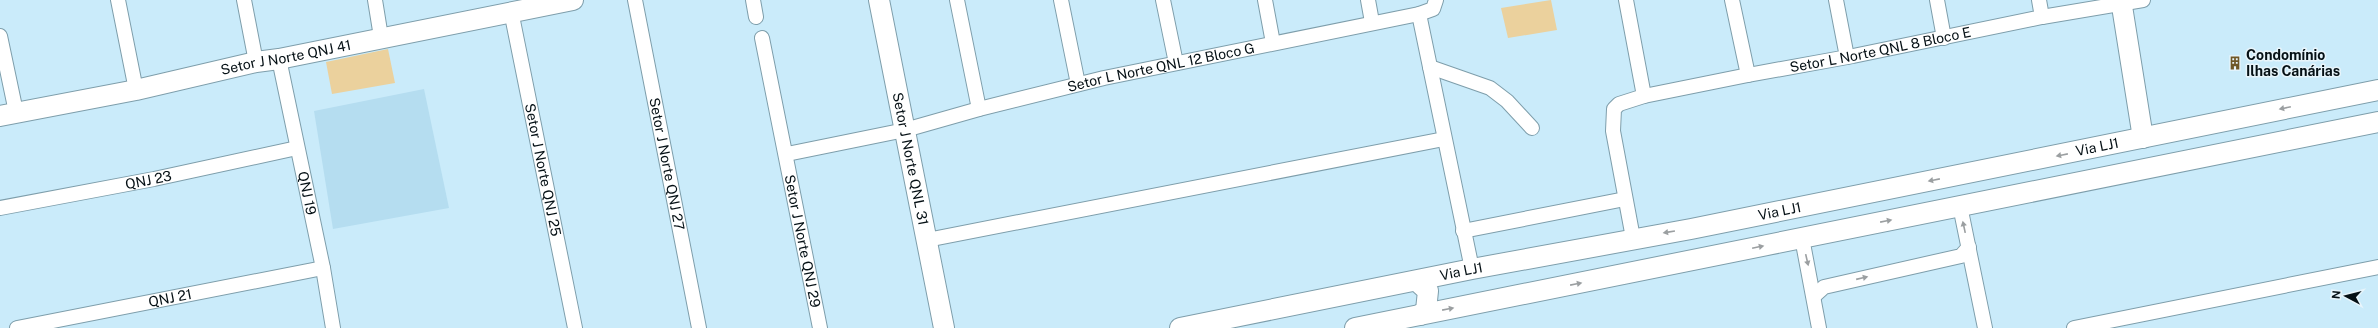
<svg xmlns="http://www.w3.org/2000/svg" width="2378" height="328" viewBox="0 0 2378 328" font-family="'Public Sans',sans-serif">
<style>
.built{fill:#b5ddf0}
.green{fill:#ebd19d}
.lines{fill:none;stroke-linecap:round;stroke-linejoin:round}
.street-casing{stroke:#7e9eab;stroke-width:16}
.secondary-casing{stroke:#7e9eab;stroke-width:22}
.street{stroke:#fff;stroke-width:14}
.secondary{stroke:#fff;stroke-width:20}
.oneway{fill:#9b9fa1}
.labels{text-anchor:middle;stroke-width:3;stroke-linejoin:round;paint-order:stroke}
.street-label{font-size:14px;fill:#051015;stroke:#e8f5fb}
.poi-label{font-size:14px;font-weight:bold;fill:#051015;stroke:#e8f5fb;text-anchor:start}
</style>
<rect width="100%" height="100%" fill="#caebfa"/>
<path class="built" d="M424 89 449 208 333 229 314 111Z"/>
<g class="green">
<path d="M1551 0 1557 30 1508 38 1501 8Z"/>
<path d="M388 49 395 83 332 94 326 62Z"/>
</g>
<g class="lines">
<g class="street-casing">
<g id="street">
<path d="M118 0 136 90"/>
<path d="M244 0 256 62"/>
<path d="M375 0 381 37"/>
<path id="s1" d="M635 0 699 328"/>
<path d="M753 0 756 17"/>
<path d="M957 0 979 109"/>
<path d="M1061 0 1078 84"/>
<path d="M1163 0 1176 63"/>
<path d="M1265 0 1273 43"/>
<path d="M1368 0 1372 22"/>
<path d="M1626 0 1644 96"/>
<path d="M1732 0 1748 75"/>
<path d="M1836 0 1847 57"/>
<path d="M1937 0 1944 38"/>
<path d="M2039 0 2042 17"/>
<path id="s2" d="M511 11 575 328"/>
<path d="M1419 14 1472 269"/>
<path d="M0 36 16 112"/>
<path id="s3" d="M762 38 820 328"/>
<path id="s4" d="M279 59 323 268 333 328"/>
<path d="M1430 67 1490 88 1507 101 1532 128"/>
<path id="s5" d="M787 154 905 130 979 109 1104 78 1419 14 1433 9 1436 0"/>
<path d="M1960 206 1985 328"/>
<path id="s6" d="M0 208 154 179 297 148"/>
<path d="M1463 231 1625 199"/>
<path id="s7" d="M1633 238 1613 131 1614 109 1619 104 1644 96 1748 75 1853 56 2042 17 2143 0"/>
<path d="M1802 238 1819 328"/>
<path d="M927 240 1444 139"/>
<path d="M1814 296 1824 287 1961 256 1969 247"/>
<path id="s8" d="M17 328 323 268"/>
<path d="M2074 328 2378 267"/>
</g>
</g>
<g class="secondary-casing">
<g id="secondary">
<path id="s9" d="M879 0 944 328"/>
<path d="M2121 0 2143 138"/>
<path id="s10" d="M0 116 136 90 256 62 279 59 573 0"/>
<path d="M1417 281 1428 291 1426 310 1420 315"/>
<path id="s11" d="M1180 328 1472 269 1691 229 2378 90"/>
<path d="M1355 328 2378 122"/>
</g>
</g>
<use href="#street" class="street"/>
<use href="#secondary" class="secondary"/>
</g>
<defs><path id="oneway-solid" d="M-6-.8H1V-3.2L6.5 0L1 3.2V.8H-6Z"/></defs>
<g class="oneway">
<use href="#oneway-solid" transform="translate(2285 108) rotate(168)"/>
<use href="#oneway-solid" transform="translate(2062 155) rotate(169)"/>
<use href="#oneway-solid" transform="translate(1934 180) rotate(169)"/>
<use href="#oneway-solid" transform="translate(1886 221) rotate(-11)"/>
<use href="#oneway-solid" transform="translate(1964 227) rotate(-102)"/>
<use href="#oneway-solid" transform="translate(1669 232) rotate(171)"/>
<use href="#oneway-solid" transform="translate(1758 247) rotate(-12)"/>
<use href="#oneway-solid" transform="translate(1807 260) rotate(77)"/>
<use href="#oneway-solid" transform="translate(1862 278) rotate(-13)"/>
<use href="#oneway-solid" transform="translate(1576 284) rotate(-11)"/>
<use href="#oneway-solid" transform="translate(1448 309) rotate(-11)"/>
</g>
<defs>
<g id="building-bare" transform="scale(1.08)"><path d="M-4-6H4V6H1V3H-1V6H-4ZM-2.5-4.3h1.7v1.8h-1.7ZM.8-4.3h1.7v1.8H.8ZM-2.5-1h1.7V.8h-1.7ZM.8-1h1.7V.8H.8Z" fill="#6f5828" stroke="#e8f5fb" stroke-width="2.5" paint-order="stroke"/></g>
</defs>
<g fill-rule="evenodd">
<use href="#building-bare" x="2235" y="63"/>
</g>
<g class="labels">
<g class="street-label">
<text dy="5" stroke="none"><textPath href="#s7" startOffset="405">Setor L Norte QNL 8 Bloco E</textPath></text>
<text dy="5" stroke="none"><textPath href="#s10" startOffset="292">Setor J Norte QNJ 41</textPath></text>
<text dy="5" stroke="none"><textPath href="#s5" startOffset="384">Setor L Norte QNL 12 Bloco G</textPath></text>
<text dy="5" stroke="none"><textPath href="#s11" startOffset="935">Via LJ1</textPath></text>
<text dy="5" stroke="none"><textPath href="#s9" startOffset="162">Setor J Norte QNL 31</textPath></text>
<text dy="5" stroke="none"><textPath href="#s1" startOffset="167">Setor J Norte QNJ 27</textPath></text>
<text dy="5" stroke="none"><textPath href="#s2" startOffset="162">Setor J Norte QNJ 25</textPath></text>
<text dy="5" stroke="none"><textPath href="#s6" startOffset="151">QNJ 23</textPath></text>
<text dy="5" stroke="none"><textPath href="#s4" startOffset="137">QNJ 19</textPath></text>
<text dy="5" stroke="none"><textPath href="#s11" startOffset="611">Via LJ1</textPath></text>
<text dy="5" stroke="none"><textPath href="#s3" startOffset="207">Setor J Norte QNJ 29</textPath></text>
<text dy="5" stroke="none"><textPath href="#s11" startOffset="287">Via LJ1</textPath></text>
<text dy="5" stroke="none"><textPath href="#s8" startOffset="156">QNJ 21</textPath></text>
</g>
<g class="poi-label">
<text x="2246" y="60">Condomínio<tspan x="2246" dy="16">Ilhas Canárias</tspan></text>
</g>
</g>
<g transform="translate(2346 296) rotate(277)" stroke="#e8f5fb" stroke-width="3" paint-order="stroke">
<path d="M0-3L7 15L0 10L-7 15Z" fill="#051015"/>
<text y="-6" font-size="11" font-weight="bold" text-anchor="middle" fill="#051015">N</text>
</g>
</svg>
